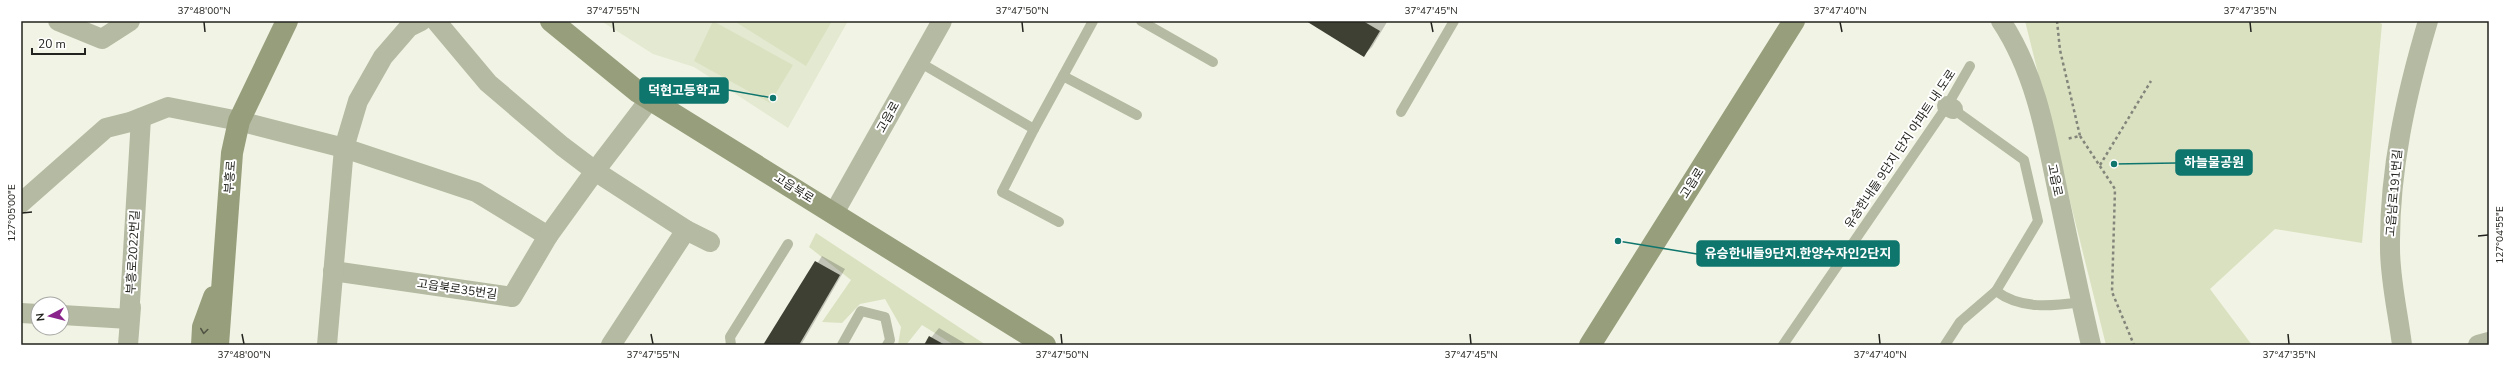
<svg xmlns="http://www.w3.org/2000/svg" width="2510" height="366" viewBox="0 0 2510 366" font-family="'Nunito Sans','Noto Sans KR',sans-serif">
<style>
.built{fill:#e4e9d2}
.green{fill:#dae1c0}
.shadow{fill:#0003}
.building{fill:#3d4033}
.lines{fill:none;stroke-linecap:round;stroke-linejoin:round}
.path{stroke:#83857b;stroke-width:2.5;stroke-dasharray:3 3;stroke-linecap:butt}
.lane{stroke:#b5baa3;stroke-width:10}
.street{stroke:#b5baa3;stroke-width:20}
.secondary{stroke:#979e7c;stroke-width:22}
.oneway{stroke:#515444}
.ticks{fill:none;stroke:#22231e;stroke-width:1.5}
.labels{text-anchor:middle;stroke-width:4;stroke-linejoin:round;paint-order:stroke}
.street-label{font-size:12px;fill:#22231e;stroke:#fff}
.leader{fill:none;stroke:#0f766e;stroke-width:1.5}
.callout-dot{fill:#0f766e;stroke:#fff;stroke-width:1.5}
.callout{fill:#0f766e;stroke:#0f766e;stroke-width:1.5}
.callout-label{font-size:13px;text-anchor:middle;font-weight:bold;fill:#fff}
.neatline{fill:none;stroke:#22231e;stroke-width:1.5}
.ticks-label{font-size:10px;text-anchor:middle;fill:#22231e}
</style>
<rect width="100%" height="100%" fill="#f1f4e4"/>
<path class="built" d="M601 21H848L788 128 694 67 653 54Z"/>
<g class="green">
<path d="M713 21 793 65 770 103 694 61Z"/>
<path d="M734 21H832L806 66Z"/>
<path d="M2025 21H2377L2382 24 2362 243 2275 229 2210 289 2252 345H2106Z"/>
<path d="M816 233 986 345H954L922 325 906 345H898L901 327 885 299 860 304 842 323 822 322 851 280 809 247Z"/>
</g>
<g class="shadow">
<path d="M1308 21H1386L1387 22 1372 47 1363 56Z"/>
<path d="M822 256 845 269 801 345H765Z"/>
<path d="M939 328 966 344 925 345Z"/>
</g>
<g class="building">
<path d="M1306 21H1363L1380 31 1364 57Z"/>
<path d="M815 261 840 275 799 345H763Z"/>
<path d="M929 336 945 345H924Z"/>
</g>
<g class="lines">
<g class="path">
<path d="M2057 21 2060 50 2080 136 2066 139"/>
<path d="M2080 136 2115 189 2112 292 2134 345"/>
<path d="M2100 165 2151 81"/>
</g>
<g class="lane">
<path d="M1141 21 1213 62"/>
<path d="M919 62 1034 129 1093 21"/>
<path d="M1063 76 1137 115"/>
<path d="M1953 109 2024 160 2038 221 1996 291C2021 310 2053 306 2081 302"/>
<path d="M1401 112 1454 21"/>
<path d="M1034 129 1002 192 1059 222"/>
<path d="M731 345 730 337 788 244"/>
<path d="M842 345 861 311 885 317 890 340 887 345"/>
<path d="M1783 345 1947 106 1970 66"/>
<path d="M1945 345 1960 322 1996 291"/>
</g>
<g class="street">
<path d="M58 21 102 39 130 21"/>
<path d="M436 21 488 83 562 146 595 171 650 99"/>
<path d="M2001 21C2035 72 2046 134 2058 193 2069 244 2079 294 2091 345"/>
<path d="M1947 106 1953 109"/>
<path d="M21 203 106 128 130 122 168 107 239 121 344 148 476 192 548 236"/>
<path d="M834 213 942 21"/>
<path d="M333 271 512 297 548 236 595 171 686 230 710 242"/>
<path d="M21 313 38 314"/>
<path d="M62 315 129 319 141 118"/>
<path d="M128 345 131 307"/>
<path d="M327 345 344 148 358 101 383 57 409 27 421 21"/>
<path d="M611 345 686 230"/>
<path d="M2402 345C2398 313 2390 280 2390 248 2389 171 2406 95 2428 21"/>
<path d="M2478 345 2489 342"/>
</g>
<g class="secondary">
<path d="M551 21 638 92 1045 345"/>
<path d="M202 345 203 327 214 297"/>
<path d="M218 345 232 153 239 121 287 21"/>
<path d="M1590 345 1794 21"/>
</g>
</g>
<defs><path id="oneway-chevron" d="M-2-3.5L2.5 0L-2 3.5" fill="none" stroke-width="1.6" stroke-linecap="round" stroke-linejoin="round"/></defs>
<use class="oneway" href="#oneway-chevron" transform="translate(204 331) rotate(98)"/>
<path class="ticks" d="M204 22 205 32M613 22 614 32M1022 22 1023 32M1431 22 1433 32M1840 22 1842 32M2250 22 2251 32M22 213 32 212M2478 236 2488 235M242 334 244 344M651 334 653 344M1061 334 1062 344M1470 334 1471 344M1879 334 1880 344M2288 334 2289 344"/>
<g class="labels">
<g class="street-label">
<text transform="translate(888 117) rotate(-61)" y="4">고읍로</text>
<text transform="translate(1900 149) rotate(-56)" y="4">유승한내들 9단지 단지 아파트 내 도로</text>
<text transform="translate(230 177) rotate(-86)" y="4">부흥로</text>
<text transform="translate(2055 180) rotate(78)" y="4">고읍로</text>
<text transform="translate(1692 183) rotate(-58)" y="4">고읍로</text>
<text transform="translate(794 188) rotate(32)" y="4">고읍북로</text>
<text transform="translate(2394 193) rotate(-85)" y="4">고읍남로191번길</text>
<text transform="translate(133 252) rotate(-87)" y="4">부흥로2022번길</text>
<text transform="translate(457 289) rotate(8)" y="4">고읍북로35번길</text>
</g>
</g>
<path class="leader" d="M773 98L728 90M2114 164L2176 163M1618 241L1697 254"/>
<g class="callout-dot">
<circle cx="773" cy="98" r="4"/>
<circle cx="2114" cy="164" r="4"/>
<circle cx="1618" cy="241" r="4"/>
</g>
<g class="callout">
<rect x="640" y="78" width="88" height="25" rx="4"/>
<rect x="2176" y="150" width="76" height="25" rx="4"/>
<rect x="1697" y="241" width="202" height="25" rx="4"/>
</g>
<g class="callout-label">
<text x="684" y="95">덕현고등학교</text>
<text x="2214" y="167">하늘물공원</text>
<text x="1798" y="258">유승한내들9단지.한양수자인2단지</text>
</g>
<rect width="2510" height="366" fill="none" stroke="#ffffff" stroke-width="44"/>
<g transform="translate(50 316) rotate(263)"><circle r="19" fill="#ffffff" stroke="#a7a7a5"/>
<path d="M0-3L7 15L0 10L-7 15Z" fill="#8a248c"/>
<text y="-6" font-size="11" font-weight="bold" text-anchor="middle" fill="#22231e">N</text>
</g>
<path d="M32 48v6h53v-6" fill="none" stroke="#22231e" stroke-width="2"/>
<text x="38" y="48" font-size="12" fill="#22231e" stroke="#ffffff" stroke-width="3" paint-order="stroke">20 m</text>
<rect x="22" y="22" width="2466" height="322" class="neatline"/>
<g class="ticks-label">
<text x="204" y="14">37°48'00"N</text>
<text x="613" y="14">37°47'55"N</text>
<text x="1022" y="14">37°47'50"N</text>
<text x="1431" y="14">37°47'45"N</text>
<text x="1840" y="14">37°47'40"N</text>
<text x="2250" y="14">37°47'35"N</text>
<text transform="translate(11 213) rotate(-90)" y="4">127°05'00"E</text>
<text transform="translate(2499 235) rotate(-90)" y="4">127°04'55"E</text>
<text x="244" y="358">37°48'00"N</text>
<text x="653" y="358">37°47'55"N</text>
<text x="1062" y="358">37°47'50"N</text>
<text x="1471" y="358">37°47'45"N</text>
<text x="1880" y="358">37°47'40"N</text>
<text x="2289" y="358">37°47'35"N</text>
</g>
</svg>
